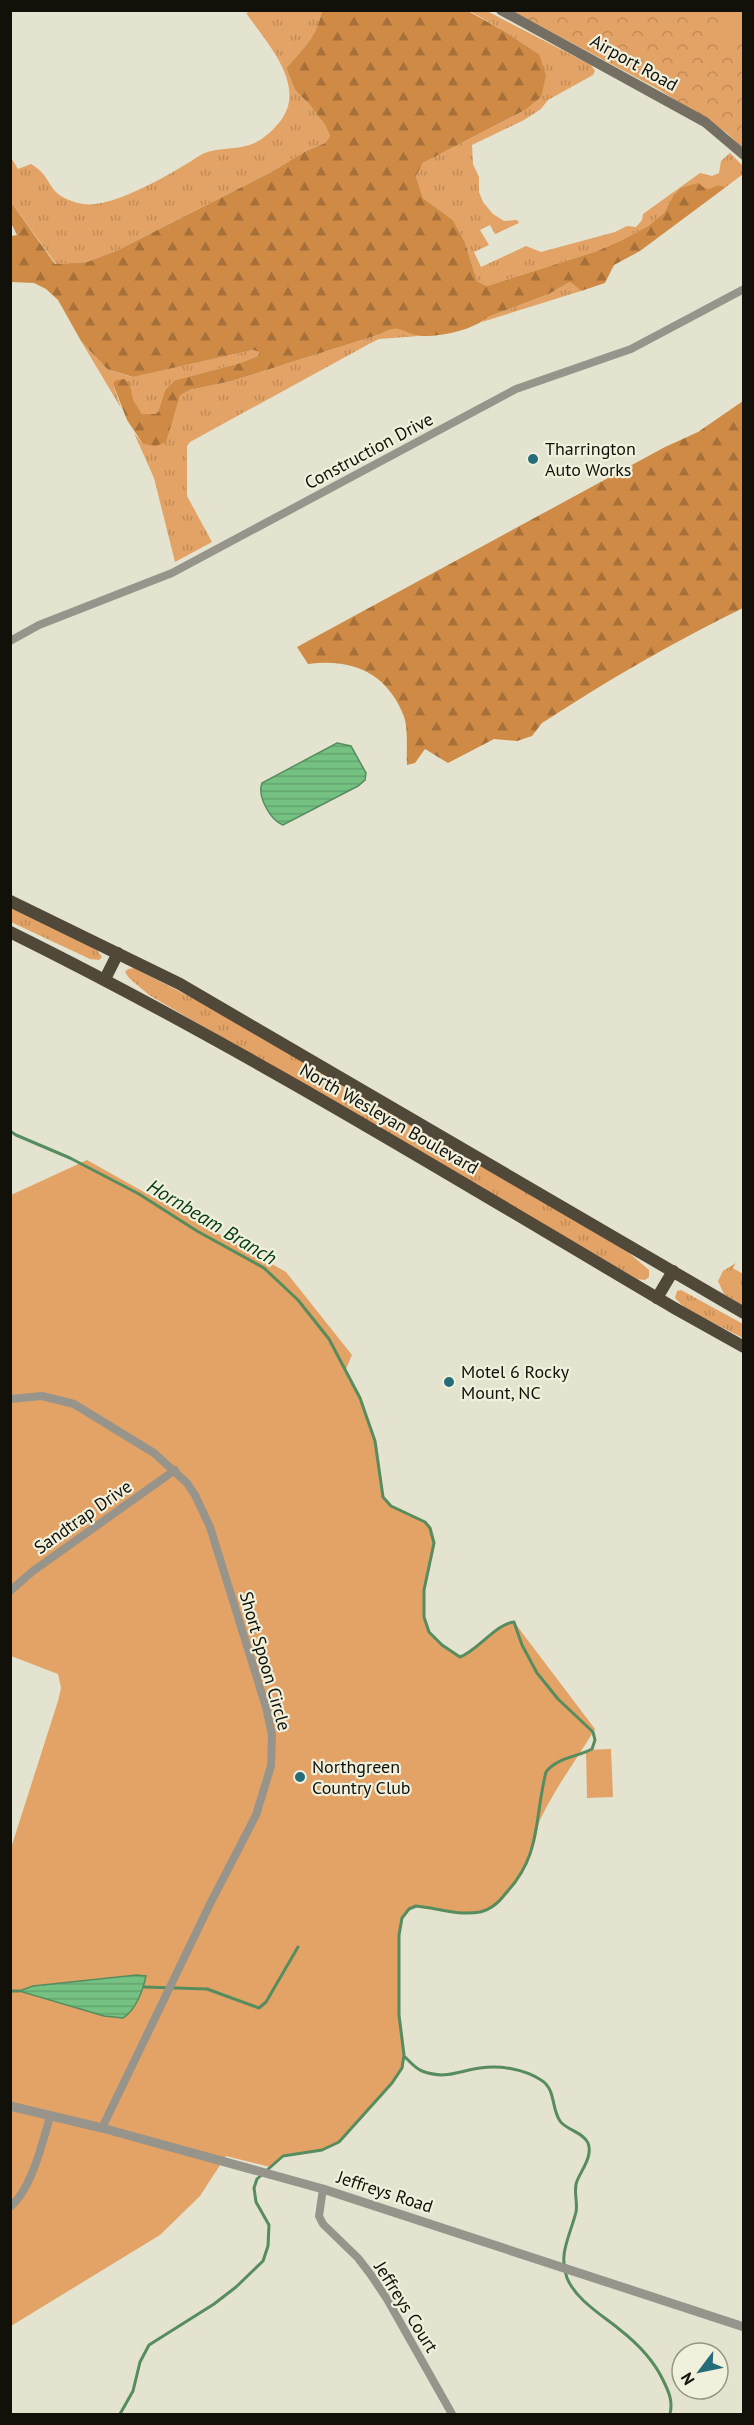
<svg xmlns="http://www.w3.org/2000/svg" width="754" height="2425" viewBox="0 0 754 2425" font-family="'PT Sans',sans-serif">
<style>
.grass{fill:url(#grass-tufts)}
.forest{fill:url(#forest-firs)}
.park{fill:url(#park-crowns)}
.garden{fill:#e3a366}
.water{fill:url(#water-rules);stroke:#568c5e;stroke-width:1.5}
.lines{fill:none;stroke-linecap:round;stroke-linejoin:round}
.stream{stroke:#568c5e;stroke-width:3}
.minor{stroke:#97948c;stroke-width:8}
.tertiary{stroke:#97948c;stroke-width:9}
.secondary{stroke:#746e63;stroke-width:10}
.trunk{stroke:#50493a;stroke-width:12}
.poi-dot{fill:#266d7a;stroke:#f1f0dc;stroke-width:2}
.labels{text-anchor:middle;stroke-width:4.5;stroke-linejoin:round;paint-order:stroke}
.street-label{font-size:18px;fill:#11110a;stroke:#f1f0dc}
.poi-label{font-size:18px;fill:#11110a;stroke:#f1f0dc;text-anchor:start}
.water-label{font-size:20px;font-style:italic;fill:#003b13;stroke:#f1f0dc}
</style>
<defs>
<pattern id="grass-tufts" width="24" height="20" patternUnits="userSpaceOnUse" patternTransform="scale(1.5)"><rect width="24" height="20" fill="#e3a366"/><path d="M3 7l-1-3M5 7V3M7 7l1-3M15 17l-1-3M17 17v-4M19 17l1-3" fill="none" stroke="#c28b57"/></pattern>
<pattern id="forest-firs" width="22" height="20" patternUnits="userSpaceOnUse" patternTransform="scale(1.5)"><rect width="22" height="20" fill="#cf8b46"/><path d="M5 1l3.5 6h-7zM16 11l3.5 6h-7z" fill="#a77039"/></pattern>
<pattern id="park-crowns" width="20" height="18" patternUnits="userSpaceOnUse" patternTransform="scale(1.5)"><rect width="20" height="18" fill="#e3a366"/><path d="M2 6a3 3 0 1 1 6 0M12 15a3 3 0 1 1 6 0" fill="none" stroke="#c28b57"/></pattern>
<pattern id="water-rules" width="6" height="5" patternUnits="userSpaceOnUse" patternTransform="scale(1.5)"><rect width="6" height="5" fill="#74c182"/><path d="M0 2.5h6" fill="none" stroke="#63a56f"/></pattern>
</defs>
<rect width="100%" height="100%" fill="#e3e3cf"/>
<g class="grass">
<path d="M256 10 322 11C318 35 303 50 286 68L295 90 309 104 325 125 330 136 325 143 306 151 271 172 118 250 87 262 56 264 11 202 10 156 18 169 31 164C56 178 43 196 83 204 113 209 174 172 199 156 215 146 235 151 252 144 262 140 270 133 277 125 311 89 267 43 246 13Z"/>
<path d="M468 10 487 11 591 65 595 71 593 75 548 100 541 109 524 120 472 145 473 164 479 177V192L483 202 493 214 504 221 517 220 519 223 495 234 490 225 480 230 489 245 474 252 481 267 526 246 541 252 615 232 627 226 636 227 642 220 643 214 700 173 712 176 719 173 721 161 730 153 744 167 743 174 726 187 718 185 709 190 673 196 664 213 648 226 622 240 597 251 487 286 477 281 465 242 453 220 423 198 416 176 423 163 525 110 539 54 504 31Z"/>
<path d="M570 282 581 291 482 322 488 317 549 294Z"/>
<path d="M391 328 403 329 419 336 379 339 369 344 190 442 187 446V496L212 542 175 562 154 478 134 433 143 444 180 394 190 390 232 381 381 334Z"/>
<path d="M81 341 107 369 132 377 253 350 259 352 258 356 237 364 175 380 165 390 158 412 155 414H142L132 400 130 384H113L121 408Z"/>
<path d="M10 907 94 946 102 957 99 960 90 959 11 922Z"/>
<path d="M134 968 206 1005 628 1252 649 1270V1277L645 1280 637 1279 149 995 129 978 125 972 128 969Z"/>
<path d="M736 1263 733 1268 743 1274V1306L724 1294 718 1281 723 1271Z"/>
<path d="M681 1290 743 1324V1338L686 1309 675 1298 677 1291Z"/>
</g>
<g class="forest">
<path d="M322 10 468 11 504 31 539 54 546 76 541 97 525 110 423 163 416 176 423 198 453 220 465 242 477 281 487 286 597 251 622 240 648 226 664 213 673 196 681 188 699 183C706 191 709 190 718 185L726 187 640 251 614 265 605 283 581 291 570 282 549 294 488 317C473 330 441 337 421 336 403 334 400 322 381 334L232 381 190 390 180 395 166 442 156 446 143 444 127 420 113 384 115 381 124 379 130 384 133 400 142 414H155L158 412 165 390 175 380 237 364 258 356 259 352 253 350 133 377 107 369 81 341 58 300 46 289 34 283 11 282V236L17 235 11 223V202L55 264 87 262 118 250 271 172 306 151 325 143 330 136 325 125 309 104 295 90 286 68C303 50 318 35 322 10Z"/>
<path d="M743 401V608C673 642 607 681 542 723L532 736 517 741 494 739 448 763 425 749 415 763 407 765C406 750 409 728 403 714 386 672 351 658 308 664L297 647 665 447 698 432Z"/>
</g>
<path class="park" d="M512 11H743V149L727 133 658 89Z"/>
<g class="garden">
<path d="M716 11H743V39L725 44Z"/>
<path d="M87 1160 286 1272 352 1355 346 1369 372 1429 383 1497 387 1503 398 1510 425 1522 430 1528 434 1538 424 1590V1617L426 1627 442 1645 460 1657C478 1650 497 1623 514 1622L595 1729C577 1759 555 1788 540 1820 537 1826 537 1835 535 1842 528 1866 509 1902 484 1910 463 1918 438 1908 416 1906L409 1909 402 1918 399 1935V2009L404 2055 402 2068 392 2083 339 2142 322 2150 288 2154 270 2167 226 2156 200 2196 160 2235 11 2326V1848L58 1701 61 1688 58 1674 11 1656V1195Z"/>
<path d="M611 1749 613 1797 587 1798 586 1750Z"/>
</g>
<g class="water">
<path d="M337 743 351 746 366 773 365 780 358 786 283 825C270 820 257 796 262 783Z"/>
<path d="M137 1975 146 1976C143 1990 136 2010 123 2018L104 2016 19 1991 33 1986Z"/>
</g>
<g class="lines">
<g class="stream">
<path d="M10 1131 16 1135 70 1158 139 1194 197 1231 264 1268 298 1300 329 1339 360 1398 375 1441 383 1497 391 1506 425 1522 430 1528 434 1543 424 1590V1617L429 1632 442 1645 460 1657C478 1650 497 1623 514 1622L522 1645 537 1673 558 1699 593 1732 595 1740 592 1749C577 1757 556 1758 546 1772 534 1819 542 1854 506 1893 499 1902 492 1909 480 1912 459 1916 437 1908 416 1906L409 1909 402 1918 399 1935V2015L404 2055 402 2068 392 2083 339 2142 322 2150 283 2156 257 2179 254 2188 256 2202 269 2225 268 2246 263 2261 236 2287 214 2304 149 2345 140 2362 133 2391 120 2414"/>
<path d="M144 1987 207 1989 259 2008 266 2002 298 1947"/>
<path d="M10 1991H19"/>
<path d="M405 2057C410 2062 416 2069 422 2071 446 2080 458 2071 480 2068 500 2065 524 2069 541 2080 556 2089 551 2108 560 2121 566 2130 583 2132 588 2143 593 2156 582 2169 577 2181 573 2190 578 2202 576 2212 570 2236 558 2254 567 2278 576 2300 602 2315 619 2329 637 2343 653 2359 663 2380 669 2392 673 2401 670 2414"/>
</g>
<g class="minor">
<path d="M10 641 39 625 172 573 516 389 631 349 744 289"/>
<path d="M10 1399 42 1396 74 1404 154 1453 187 1483 195 1495 210 1527 266 1707 272 1735 271 1766 256 1815 210 1904 102 2128"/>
<path d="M10 1591 33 1571 175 1470"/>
<path d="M323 2189 319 2216 323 2224 358 2258 371 2275 387 2299 452 2414"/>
<path d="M10 2207C32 2189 42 2143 50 2117"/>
</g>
<path class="tertiary" d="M10 2106 102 2128 323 2189 744 2327"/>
<path class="secondary" d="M501 10 705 122 744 155"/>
<g class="trunk">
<path d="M10 901 180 984 744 1313"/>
<path d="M10 932C239 1045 457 1180 676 1309L744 1347"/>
<path d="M105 979 118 953"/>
<path d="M657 1298 673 1271"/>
</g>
</g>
<g class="poi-dot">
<circle cx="533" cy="459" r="6"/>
<circle cx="449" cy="1382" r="6"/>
<circle cx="300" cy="1777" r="6"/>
</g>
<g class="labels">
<g class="street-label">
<text transform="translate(634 63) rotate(29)" y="6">Airport Road</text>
<text transform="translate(369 451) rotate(-28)" y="6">Construction Drive</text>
<text transform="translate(389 1119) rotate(30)" y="6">North Wesleyan Boulevard</text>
<text transform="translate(83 1517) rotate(-35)" y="6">Sandtrap Drive</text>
<text transform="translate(265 1661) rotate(74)" y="6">Short Spoon Circle</text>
<text transform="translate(385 2192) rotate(18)" y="6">Jeffreys Road</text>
<text transform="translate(406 2307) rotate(58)" y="6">Jeffreys Court</text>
</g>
<g class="poi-label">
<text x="545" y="455">Tharrington<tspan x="545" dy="21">Auto Works</tspan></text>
<text x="461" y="1378">Motel 6 Rocky<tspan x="461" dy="21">Mount, NC</tspan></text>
<text x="312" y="1773">Northgreen<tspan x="312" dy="21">Country Club</tspan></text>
</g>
<g class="water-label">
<text transform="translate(212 1222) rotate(31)" y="7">Hornbeam Branch</text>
</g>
</g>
<rect width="754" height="2425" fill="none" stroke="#11110a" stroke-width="24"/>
<g transform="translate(700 2371) rotate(238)"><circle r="28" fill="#f1f0dc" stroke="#979788" stroke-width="1.5"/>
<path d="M0-4.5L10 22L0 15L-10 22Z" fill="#266d7a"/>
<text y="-9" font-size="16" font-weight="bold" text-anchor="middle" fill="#11110a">N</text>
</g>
</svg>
